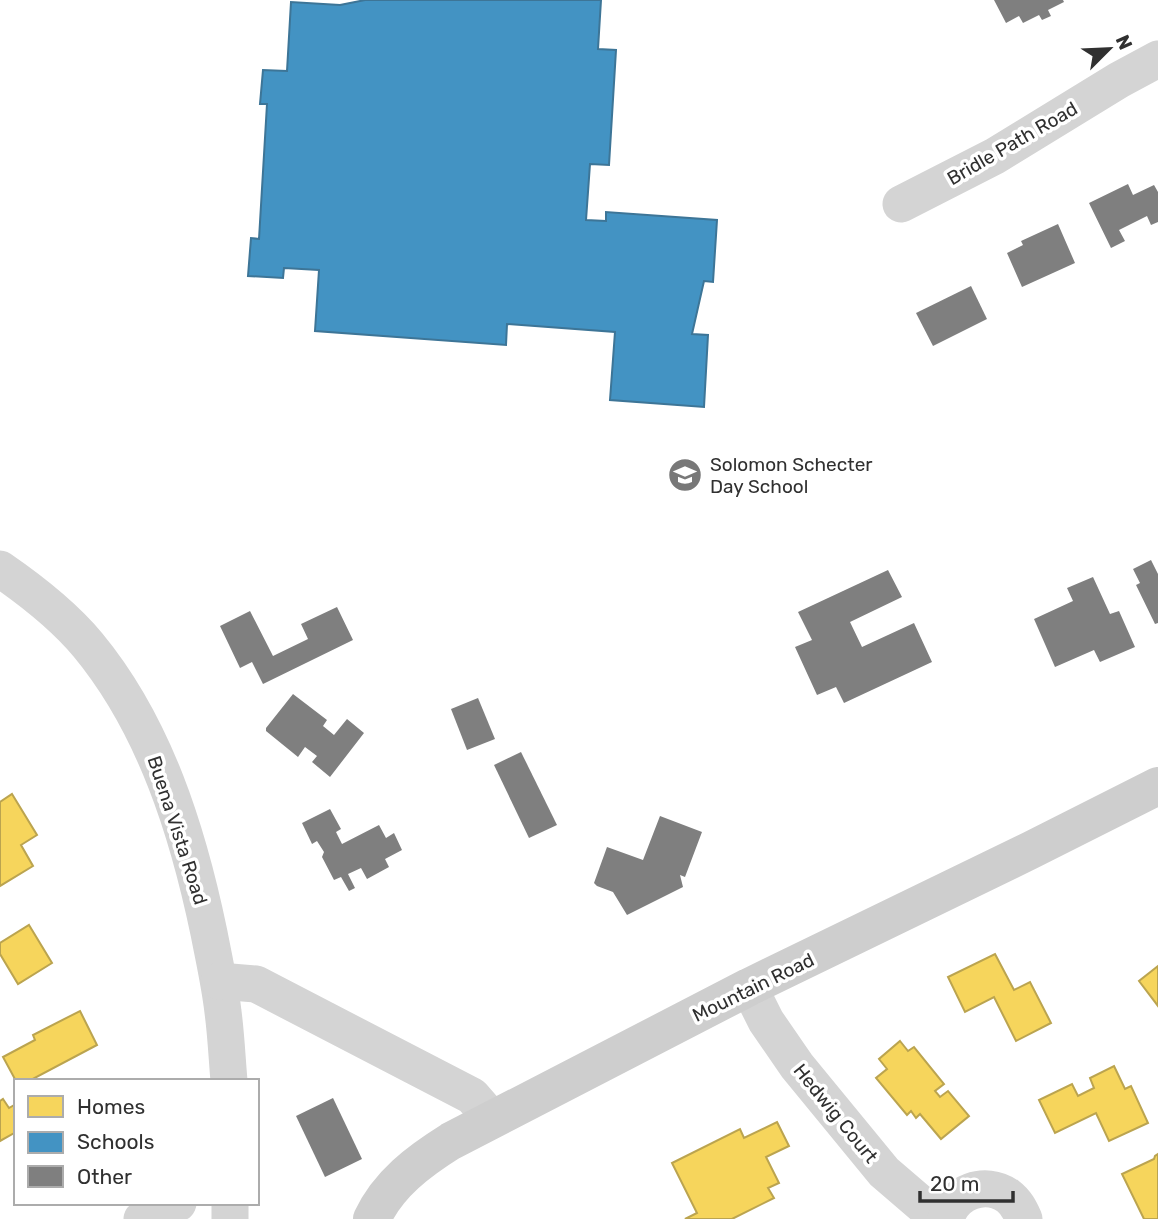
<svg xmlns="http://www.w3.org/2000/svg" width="1158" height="1219" viewBox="0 0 1158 1219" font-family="Rubik,sans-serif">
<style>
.homes{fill:#f6d55c;stroke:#bba44f;stroke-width:2}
.schools{fill:#4393c3;stroke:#3d7597;stroke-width:2}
.building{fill:#7f7f7f}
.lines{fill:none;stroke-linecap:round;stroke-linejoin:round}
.minor{stroke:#d4d4d4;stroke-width:37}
.secondary{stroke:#cecece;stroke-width:38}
.labels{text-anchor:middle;stroke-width:7;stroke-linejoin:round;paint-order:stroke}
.street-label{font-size:19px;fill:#303030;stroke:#fff}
.poi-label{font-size:19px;fill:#303030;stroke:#fff;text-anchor:start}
</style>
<rect width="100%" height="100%" fill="#fff"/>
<g class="homes">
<path d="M12 794 37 835 21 845 33 866 0 886V802Z"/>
<path d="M29 925 52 963 18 984 0 954V943Z"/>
<path d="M995 954 1014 990 1030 982 1051 1023 1016 1041 994 997 965 1012 948 977Z"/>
<path d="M1158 966V1006L1139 981Z"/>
<path d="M80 1011 97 1045 29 1081H16L3 1057 35 1040 33 1035Z"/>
<path d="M900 1041 908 1051 914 1047 944 1084 935 1091 940 1097 948 1091 969 1116 941 1139 920 1114 916 1118 911 1111 907 1115 876 1078 887 1069 879 1059Z"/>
<path d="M1114 1066 1125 1089 1131 1086 1148 1123 1109 1141 1096 1113 1055 1133 1039 1100 1072 1084 1078 1096 1094 1088 1090 1078Z"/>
<path d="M3 1099 9 1108 16 1104V1132L0 1141V1101Z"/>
<path d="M777 1122 789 1146 766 1157 779 1183 768 1188 774 1198 732 1219H685L697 1213 672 1163 740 1129 744 1138Z"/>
<path d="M1158 1154V1219H1144L1122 1174 1154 1159 1155 1156Z"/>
</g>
<path class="schools" d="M365 0H601L598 49 616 50 609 165 590 164 586 220 606 221V212L717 220 713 282 704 281 692 334 708 335 704 407 610 400 615 332 507 324 506 345 315 331 319 270 284 268 283 278 248 276 251 238 259 239 267 104H260L263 70 287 71 291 2 340 5Z"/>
<g class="building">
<path d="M994 0H1063L1064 2 1048 10 1051 16 1042 20 1039 15 1023 23 1019 16 1006 23Z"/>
<path d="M1128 184 1133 195 1154 185 1158 192V222L1151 225 1147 216 1119 230 1125 241 1111 248 1089 203Z"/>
<path d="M1058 224 1075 263 1022 287 1007 253 1023 245 1021 241Z"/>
<path d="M971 286 987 319 933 346 916 313Z"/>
<path d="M1151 560 1158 574V623L1155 624 1136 585 1140 583 1133 569Z"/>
<path d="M888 570 902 597 850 622 862 647 914 623 932 662 844 703 836 687 817 695 795 647 812 640 798 612Z"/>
<path d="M1093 577 1110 614 1119 611 1135 647 1100 662 1094 650 1055 667 1034 619 1073 601 1067 588Z"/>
<path d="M337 607 353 640 263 684 252 662 240 668 220 626 250 611 273 656 308 639 301 624Z"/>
<path d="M293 694 327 720 323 726 334 735 347 719 364 733 330 777 312 762 317 756 305 747 298 757 266 731V728Z"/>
<path d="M478 698 495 739 467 750 451 709Z"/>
<path d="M521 752 557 825 529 838 494 765Z"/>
<path d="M330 809 341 829 336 832 342 844 379 825 386 838 394 833 402 850 385 859 389 867 367 879 361 868 348 874 355 888 349 891 341 877 334 880 322 857 324 852 317 841 312 844 302 823Z"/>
<path d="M660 816 702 832 685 877 680 875 683 887 627 915 613 892 597 886 594 883 607 847 643 860Z"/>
<path d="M333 1098 362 1159 325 1177 296 1116Z"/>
</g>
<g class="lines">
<g class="minor">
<path d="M901 204 995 156 1119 80 1158 59"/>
<path d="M0 569C32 591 63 615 88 645 155 726 188 832 209 933 214 959 220 985 223 1012 226 1034 227 1058 229 1081"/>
<path d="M219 981 256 984 472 1096 492 1119"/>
<path d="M749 987 766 1021 797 1066 884 1172 926 1208 946 1215"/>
<path d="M230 1203V1219"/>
<path d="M142 1219 152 1213 178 1203"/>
<path d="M946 1219C953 1192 985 1180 1008 1196 1016 1202 1020 1210 1024 1219"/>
</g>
<path class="secondary" d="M372 1219C388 1184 419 1161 451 1141L749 987 1031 850 1158 786"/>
</g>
<defs>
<g id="school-disc" transform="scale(1.75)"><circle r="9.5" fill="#787878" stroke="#fff"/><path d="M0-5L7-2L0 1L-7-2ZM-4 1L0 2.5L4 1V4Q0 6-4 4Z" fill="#fff"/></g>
</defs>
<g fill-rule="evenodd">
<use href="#school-disc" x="685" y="475"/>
</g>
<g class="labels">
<g class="street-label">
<text transform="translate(1012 143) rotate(-30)" y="7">Bridle Path Road</text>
<text transform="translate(178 830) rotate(72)" y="7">Buena Vista Road</text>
<text transform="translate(753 987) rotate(-26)" y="7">Mountain Road</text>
<text transform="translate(836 1113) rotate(51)" y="7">Hedwig Court</text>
</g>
<g class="poi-label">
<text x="710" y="471">Solomon Schecter<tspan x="710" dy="22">Day School</tspan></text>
</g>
</g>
<rect x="14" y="1079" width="245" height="126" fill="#ffffff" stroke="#acacac" stroke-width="2"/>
<rect x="28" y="1096" width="35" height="21" fill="#f6d55c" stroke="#acacac" stroke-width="2"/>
<text x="77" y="1114" font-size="21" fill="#303030">Homes</text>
<rect x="28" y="1132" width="35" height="21" fill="#4393c3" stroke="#acacac" stroke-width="2"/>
<text x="77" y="1149" font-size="21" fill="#303030">Schools</text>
<rect x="28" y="1166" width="35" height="21" fill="#7f7f7f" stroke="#acacac" stroke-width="2"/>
<text x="77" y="1184" font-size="21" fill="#303030">Other</text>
<g transform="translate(1109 49) rotate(66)" stroke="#ffffff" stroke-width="5" paint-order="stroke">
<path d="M0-5L12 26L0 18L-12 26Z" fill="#303030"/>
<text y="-10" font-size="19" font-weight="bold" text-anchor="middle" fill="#303030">N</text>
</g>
<path d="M920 1191v10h93v-10" fill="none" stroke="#303030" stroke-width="3.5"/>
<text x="930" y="1191" font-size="21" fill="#303030" stroke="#ffffff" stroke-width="5" paint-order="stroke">20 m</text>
</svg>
